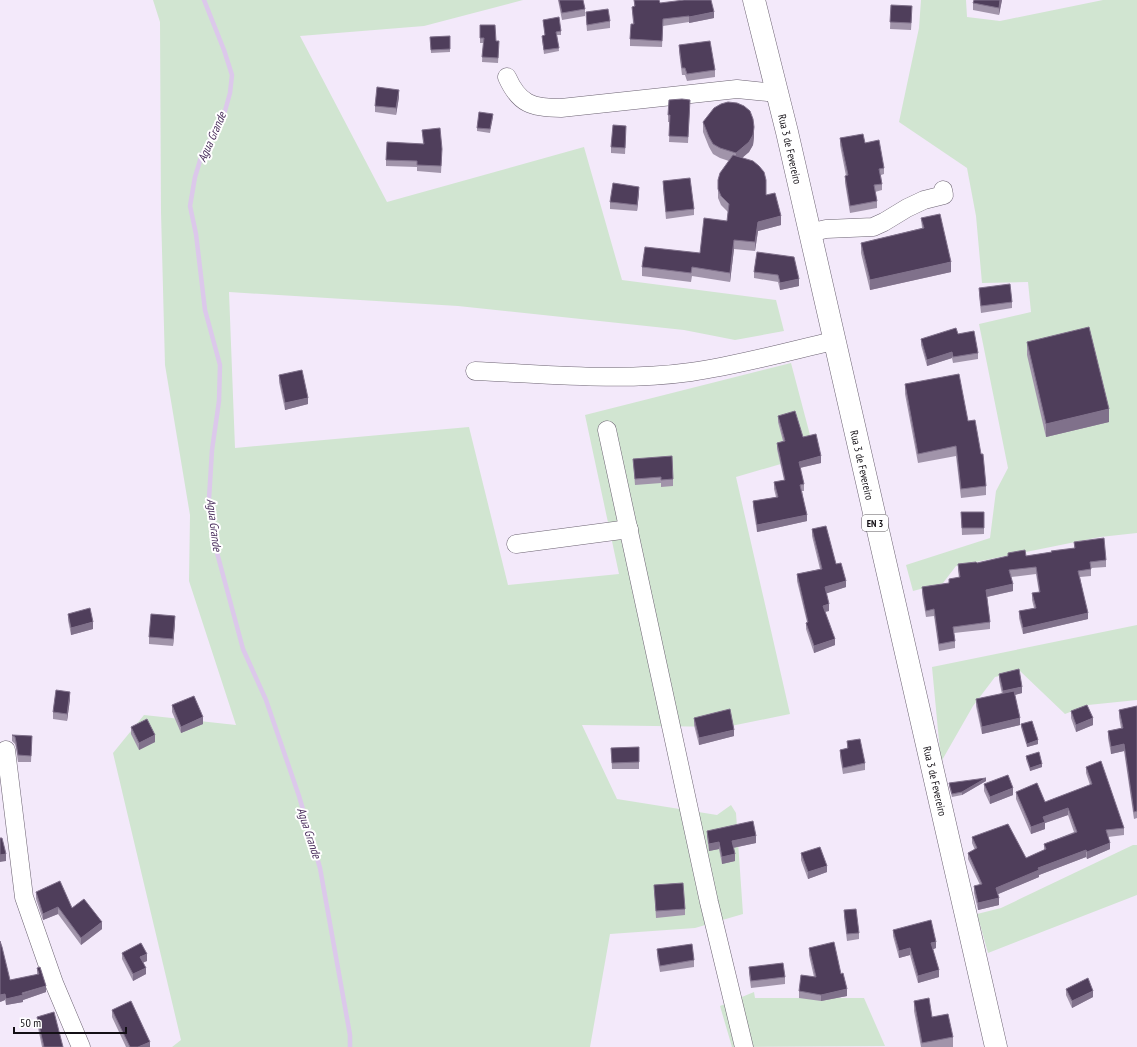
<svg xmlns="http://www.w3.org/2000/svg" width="1137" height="1047" viewBox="0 0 1137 1047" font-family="'PT Sans Narrow',sans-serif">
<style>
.green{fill:#d1e5d1}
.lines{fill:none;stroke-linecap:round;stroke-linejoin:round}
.stream{stroke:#dcc8eb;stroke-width:4.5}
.minor-casing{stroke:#6c6372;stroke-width:19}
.primary-casing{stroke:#6c6372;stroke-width:23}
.minor{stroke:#fff;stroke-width:18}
.primary{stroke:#fff;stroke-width:22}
.wall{fill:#a194aa}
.shaded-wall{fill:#80718b}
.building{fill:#4f3e5b;stroke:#80718b}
.labels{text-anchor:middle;stroke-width:4;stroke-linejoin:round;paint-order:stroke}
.shield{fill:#fff;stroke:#5a575b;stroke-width:1}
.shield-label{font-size:10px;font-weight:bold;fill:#130f15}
.street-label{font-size:11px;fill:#130f15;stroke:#fff}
.water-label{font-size:12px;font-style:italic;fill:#4b2f5d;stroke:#fff}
</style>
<rect width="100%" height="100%" fill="#f3e9fa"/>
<g class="green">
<path d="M153 0H523L424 26 300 36 387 202 584 147 622 280 776 300 784 331 735 340 684 330 458 306 229 292 235 448 469 427 508 585 619 574 585 415 791 363 815 454 736 477 790 714 726 727 582 725 617 799 717 815 731 805 736 813 743 914 695 928 610 934 590 1047H172L181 1040 113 753 144 715 236 725 189 581 190 515 165 365 161 212 160 22Z"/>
<path d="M921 0H966L967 17 1000 21 1103 0H1137V533L1100 537 956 566 943 583 913 591 906 565 990 538 996 491 1008 468 979 324 1031 312 1028 282 982 283 976 216 967 168 899 122 919 28Z"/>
<path d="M1137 625V700L1088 705 1065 714 1020 671 995 677 973 706 941 762 932 667Z"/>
<path d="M1133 845H1137V895L988 953 977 914 1001 908Z"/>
<path d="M754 992 755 998H864L885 1046 732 1047 720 1006Z"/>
</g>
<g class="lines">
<path class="stream" d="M204 0 224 50 232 75 230 93 223 118 202 154 195 177 190 206 196 234 205 310 220 365 219 401 212 450 209 499 216 549 243 649 266 700 299 796 320 868 350 1035V1047"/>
<g class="minor-casing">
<g id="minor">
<path d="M507 77C519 104 532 108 561 108L737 89 777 93"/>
<path d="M809 233 826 229 873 227 884 222 907 208 924 200 944 195 943 190"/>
<path d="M475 371C546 374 619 382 691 372 739 365 786 352 833 341"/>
<path d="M607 430 709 902 744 1047"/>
<path d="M516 544 629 529"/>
<path d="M6 750 24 897 54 983 81 1047"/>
</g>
</g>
<g class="primary-casing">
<path id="primary" d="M754 0 787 132 996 1047"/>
</g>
<use href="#minor" class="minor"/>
<use href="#primary" class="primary"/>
</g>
<g class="wall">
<path d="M558 0H583L585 9V16L562 20Z"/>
<path d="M634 0H659L660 3 714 18 689 23V22L663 26 662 47 630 46V39L633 24 632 7H634Z"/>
<path d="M1002 0 999 15 973 10V3Z"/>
<path d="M891 5 912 13 911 30 890 29Z"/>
<path d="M586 12 610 21V28L587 31 586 19Z"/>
<path d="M543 20 561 31V35H557L559 51 544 54 542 39V36L545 35Z"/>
<path d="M480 25 496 41 499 47 498 63 482 62 483 43H480Z"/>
<path d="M450 36V52L431 53 430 37Z"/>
<path d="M679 45 715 70V77L687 81 685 75H682L679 52Z"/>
<path d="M399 97 396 115 375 112V106Z"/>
<path d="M690 106 688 143 669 142 670 122H668V115Z"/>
<path d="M493 117 490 133 477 131V128Z"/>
<path d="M703 122 754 137 753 145 749 152 742 158 766 195 781 225 758 231 755 251 734 249 730 282 692 276 691 282 642 276V267L700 253 727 221 728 212 721 205 718 198V180L729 161 720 158 713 154 709 147 703 132Z"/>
<path d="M422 130 442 155 441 173 417 171V167L386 166V160L423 144Z"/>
<path d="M626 133 625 154 611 153V147Z"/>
<path d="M840 138 865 143 884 168V174L881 175 882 184V190L875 192 877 201V208L850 213 845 183V176H846L840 145Z"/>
<path d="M663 181 694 209V215L666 219 663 188Z"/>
<path d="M639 193 637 211 610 209V202Z"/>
<path d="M921 218 951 272 870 290 861 253V243L922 228Z"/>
<path d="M757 252 799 286 780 290 778 282 754 278V272Z"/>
<path d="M979 288 1012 302V308L981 313 979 295Z"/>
<path d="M958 334 978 353V359L953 363 952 358 927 366 921 345V339Z"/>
<path d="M1027 342 1109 422 1046 437 1027 355Z"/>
<path d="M279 375 308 404 285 410 279 382Z"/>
<path d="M905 384 968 421 986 486V495L961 498 956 456 918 463 905 394Z"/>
<path d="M778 416 803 437 821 463 800 468 804 484V491H802L807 521 757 532 753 507V501L776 497 774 489V482L784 480 777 449V443L783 441 778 422Z"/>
<path d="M633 459 673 479V486L661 487V483L635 485Z"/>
<path d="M961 512H984V534L962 535Z"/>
<path d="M812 529 836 564 846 587 826 593 829 611 825 612 835 645 814 653 806 629V623L807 622 797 581V574L820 569 812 536Z"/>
<path d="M1074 542 1106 560V567L1091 568V576L1080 577 1088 619 1023 634 1019 618V611L1034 608 1032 600V593L1039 592 1036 574 1011 577 1013 591 987 597 990 622V629L954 633 955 641V648L939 651 934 616 926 617 922 594V587L949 583V579L959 578 958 571V564L977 563 1008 556V553L1026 556 1051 552 1074 548Z"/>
<path d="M68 614 93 629 71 635 68 620Z"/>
<path d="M175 623 173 646 149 644V637Z"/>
<path d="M999 674 1022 693 1015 695 1020 725 982 734 976 706V699L1002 694 999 680Z"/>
<path d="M70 699 67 721 53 719V712Z"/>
<path d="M172 705 203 724 181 733 172 712Z"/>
<path d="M1137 706V818L1134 819 1124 751 1111 754 1108 738V731L1121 728 1119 717V710Z"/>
<path d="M1071 711 1093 725 1076 732 1071 718Z"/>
<path d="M694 718 734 736 699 745 694 725Z"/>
<path d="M1021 724 1038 744 1027 747 1021 727Z"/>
<path d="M131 727 155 742 139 750 131 734Z"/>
<path d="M12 735 32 742 31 762H18L16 748 15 744 12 741Z"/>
<path d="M847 741 865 763V770L843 774 840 757V750L847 749Z"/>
<path d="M639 747V769H612L611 748Z"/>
<path d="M1026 756 1042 767 1030 771 1026 759Z"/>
<path d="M1086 767 1124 828V835L1108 837 1110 849 1087 859 1086 857 1039 875V877L998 894 999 905 978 910 974 893V886L980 885 968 859V853L975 850 972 843V837L1026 858 1044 850V844L1074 832 1068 815 1045 823V829L1031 834 1016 799V792L1045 802 1090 785 1086 773Z"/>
<path d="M986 781 962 795 952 797 949 786V783Z"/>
<path d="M984 784 1013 795 990 804 984 791Z"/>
<path d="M707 831 756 843 733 848 735 861 722 864 719 849 709 851 707 837Z"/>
<path d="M801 853 827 872 808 879 801 860Z"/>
<path d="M654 885 685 909V915L656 918Z"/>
<path d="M36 892 72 908 102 929 81 945 58 914 43 920 36 899Z"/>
<path d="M844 910 859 933V939L847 941 844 917Z"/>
<path d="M893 930 936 948 933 949 939 977 918 983 910 955 899 958 893 936Z"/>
<path d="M809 948 841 974 847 996 821 1001 799 998V991L814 977 809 955Z"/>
<path d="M657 949 694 960V967L660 972 657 956Z"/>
<path d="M122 953 147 961 143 962 146 974 133 981 122 959Z"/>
<path d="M749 967 785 977V984L751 988 749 974Z"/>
<path d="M37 968 46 992 23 1000V1002L6 1005 5 1000 0 1002 10 980 37 975Z"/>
<path d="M1066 989 1093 997 1072 1008 1066 995Z"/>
<path d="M914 1001 953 1037V1047H921L914 1011Z"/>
<path d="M112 1010 150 1047H126L112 1017Z"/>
<path d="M37 1017 63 1047H42L37 1023Z"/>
</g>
<g class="shaded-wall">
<path d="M1000 0H1002L999 15V8Z"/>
<path d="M714 12V18L689 23V17Z"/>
<path d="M399 90V97L396 115V108Z"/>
<path d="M754 127V137L753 145 749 152 736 163V153Z"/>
<path d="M639 187V193L637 211V205Z"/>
<path d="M781 216V225L758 231 755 251V242L758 222Z"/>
<path d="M734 240V249L730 282V273Z"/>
<path d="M951 262V272L870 290V280Z"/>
<path d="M799 279V286L780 290V283Z"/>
<path d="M952 352V358L927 366V360Z"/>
<path d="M308 398V404L285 410V403Z"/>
<path d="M1109 409V422L1046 437V424Z"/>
<path d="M821 456V463L799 468V462Z"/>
<path d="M807 515V521L757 532V525Z"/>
<path d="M846 581V587L825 594V587Z"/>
<path d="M1013 584V591L986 597V590Z"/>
<path d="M829 604V611L823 612V606Z"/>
<path d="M1088 613V619L1023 634V628Z"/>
<path d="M175 616V623L173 646V639Z"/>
<path d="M93 622V629L71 635V628Z"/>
<path d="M835 639V645L814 653V646Z"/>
<path d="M1022 687V693L1003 698V691Z"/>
<path d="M70 692V699L67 721V714Z"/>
<path d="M203 717V724L181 733V727Z"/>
<path d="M1020 718V725L982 734V727Z"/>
<path d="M1093 718V725L1076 732V725Z"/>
<path d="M734 730V736L699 745V738Z"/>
<path d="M155 735V742L139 750V743Z"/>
<path d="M1038 740V744L1027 747V744Z"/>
<path d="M1124 744V751L1111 754V747Z"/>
<path d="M1042 764V767L1030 771V768Z"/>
<path d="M986 778V781L962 795V792Z"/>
<path d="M1013 788V795L990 804V797Z"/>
<path d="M1068 808V815L1045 823V829L1031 834V827L1043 817Z"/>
<path d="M756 836V843L732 848V841Z"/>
<path d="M719 842V849L709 851V844Z"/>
<path d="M1110 843V849L1087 859V852Z"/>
<path d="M1086 850V857L1039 875V877L996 895V888L1038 868Z"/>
<path d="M6 854V861L0 862V855Z"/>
<path d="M735 854V861L722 864V857Z"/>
<path d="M827 866V872L808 879V872Z"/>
<path d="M999 898V905L978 910V903Z"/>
<path d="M58 907V914L43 920V914Z"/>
<path d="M102 922V929L81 945V938Z"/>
<path d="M936 942V948L931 950V943Z"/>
<path d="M910 948V955L899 958V951Z"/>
<path d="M147 954V961L140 964V957Z"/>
<path d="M146 968V974L133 981V974Z"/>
<path d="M939 970V977L918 983V976Z"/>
<path d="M46 986V992L23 1000V1002L6 1005V999Z"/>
<path d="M847 989V996L821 1001V995Z"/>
<path d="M1093 991V997L1072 1008V1001Z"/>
<path d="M5 994V1000L0 1002V995Z"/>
<path d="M150 1042V1047H138Z"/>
</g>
<g class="building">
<path d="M559 0H583L585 9 562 13Z"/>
<path d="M634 0H659L660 3 684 0H711L714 12 689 17V16L663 19 662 41 630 39 631 24H634L632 7 635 6Z"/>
<path d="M974 0H1000L999 8 973 3Z"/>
<path d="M891 5 912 6 911 23 890 22Z"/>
<path d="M608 9 610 21 587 25 586 12Z"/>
<path d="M559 17 561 31 556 32 559 48 544 50 542 36 545 35 543 20Z"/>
<path d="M480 25H495L496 41H499L498 58 482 57 484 38H480Z"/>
<path d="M450 36V49L431 50 430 37Z"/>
<path d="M710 41 715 70 687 74 685 68H682L679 45Z"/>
<path d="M377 87 399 90 396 108 375 106Z"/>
<path d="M682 99 690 100 688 137 669 136 670 115H668L669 100Z"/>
<path d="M728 102 737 103 744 106 750 111 753 119 754 127 753 135 749 142 736 153 720 148 713 144 709 137 703 122 714 108 721 104Z"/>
<path d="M479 112 493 114 490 129 477 128Z"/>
<path d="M613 125 626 126 625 148 611 147Z"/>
<path d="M440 128 442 149 441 166 417 165V161L386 160 387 142 424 144 422 130Z"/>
<path d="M863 134 865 143 879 140 884 168 879 169 882 184 874 185 877 201 850 206 845 176 848 175 840 138Z"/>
<path d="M733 155 753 161 759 166 764 172 766 180V195L775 193 781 216 758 222 755 242 734 240 730 273 692 267 691 273 642 267 645 247 700 253 704 218 727 221 729 204 721 196 718 189V180L720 173Z"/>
<path d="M690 178 694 209 666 212 663 181Z"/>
<path d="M613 183 639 187 637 205 610 202Z"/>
<path d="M940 214 951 262 870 280 861 243 924 228 921 218Z"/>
<path d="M757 252 794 257 799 279 780 283 778 275 754 272Z"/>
<path d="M1010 284 1012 302 981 306 979 288Z"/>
<path d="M1089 327 1109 409 1046 424 1027 342Z"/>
<path d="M956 328 958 334 974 331 978 353 953 357 952 352 927 360 921 339Z"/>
<path d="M302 370 308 398 285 403 279 375Z"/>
<path d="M959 374 968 421 975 420 981 454H983L986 486 961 489 956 446 918 454 905 384Z"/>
<path d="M795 411 803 437 816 434 821 456 799 462 804 484 800 485 807 515 757 525 753 501 778 497 774 482 785 480 777 443 785 441 778 416Z"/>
<path d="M672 456 673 479 661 480V477L635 479 633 459Z"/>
<path d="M961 512H984V528H962Z"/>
<path d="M826 526 836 564 841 563 846 581 825 587 829 604 823 606 835 639 814 646 806 623 808 622 797 574 822 569 812 529Z"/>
<path d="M1104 538 1106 560 1090 562 1091 569 1078 571 1088 613 1023 628 1019 611 1036 608 1032 593 1040 592 1036 567 1009 570 1013 584 986 590 990 622 953 627 955 641 939 644 934 609 926 611 922 587 949 583V579L960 577 958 564 976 562 977 563 1008 556V553L1025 550 1026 556 1052 552 1051 551 1075 548 1074 542Z"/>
<path d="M90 608 93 622 71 628 68 614Z"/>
<path d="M151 614 175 616 173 639 149 637Z"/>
<path d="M1019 669 1022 687 1003 691 999 674Z"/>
<path d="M56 690 70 692 67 714 53 712Z"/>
<path d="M1014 691 1020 718 982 727 976 699Z"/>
<path d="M194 696 203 717 181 727 172 705Z"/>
<path d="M1087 705 1093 718 1076 725 1071 711Z"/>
<path d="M1137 706V811L1134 812 1124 744 1111 747 1108 731 1123 728 1119 710Z"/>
<path d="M730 709 734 730 699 738 694 718Z"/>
<path d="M147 719 155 735 139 743 131 727Z"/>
<path d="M1032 721 1038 740 1027 744 1021 724Z"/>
<path d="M12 735 32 736 31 756 18 755 16 742 15 737Z"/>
<path d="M860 739 865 763 843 768 840 750 848 748 847 741Z"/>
<path d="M639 747V762L612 763 611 748Z"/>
<path d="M1039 752 1042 764 1030 768 1026 756Z"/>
<path d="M1101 761 1124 828 1106 830 1110 843 1087 852 1086 850 1038 868 1039 870 996 888 999 898 978 903 974 886 982 884 968 853 977 848 972 837 1008 824 1026 858 1046 849 1044 844 1077 832 1068 808 1043 817 1045 822 1031 827 1016 792 1037 783 1045 802 1092 784 1086 767Z"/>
<path d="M1008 775 1013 788 990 797 984 784Z"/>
<path d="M986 778 962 792 952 794 949 783Z"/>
<path d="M753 821 756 836 732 841 735 854 722 857 719 842 709 844 707 831Z"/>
<path d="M0 838H2L6 854 0 855Z"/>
<path d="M820 847 827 866 808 872 801 853Z"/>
<path d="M60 881 72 908 84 899 102 922 81 938 58 907 43 914 36 892Z"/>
<path d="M683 883 685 909 656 911 654 885Z"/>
<path d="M856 909 859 933 847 934 844 910Z"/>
<path d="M931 920 936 942 931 943 939 970 918 976 910 948 899 951 893 930Z"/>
<path d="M0 941 2 947 10 980 39 974 37 968 40 967 46 986 22 993 23 995 6 999 5 994 0 995Z"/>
<path d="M834 942 841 974 843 973 847 989 821 995 799 991 801 975 816 977 809 948Z"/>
<path d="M141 943 147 954 140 957 146 968 133 974 122 953Z"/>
<path d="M692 944 694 960 660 966 657 949Z"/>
<path d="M783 963 785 977 751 981 749 967Z"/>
<path d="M1088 978 1093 991 1072 1001 1066 989Z"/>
<path d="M929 998 932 1017 948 1014 953 1037 922 1043 914 1001Z"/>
<path d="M131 1001 150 1042 138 1047H130L112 1010Z"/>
<path d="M54 1012 63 1047H44L37 1017Z"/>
</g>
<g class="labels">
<rect class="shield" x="862" y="515" width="26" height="16" rx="3"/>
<g class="shield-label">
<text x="875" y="527">EN 3</text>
</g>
<g class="street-label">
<text transform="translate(790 149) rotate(77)" y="4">Rua 3 de Fevereiro</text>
<text transform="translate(862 465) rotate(77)" y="4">Rua 3 de Fevereiro</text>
<text transform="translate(935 781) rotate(77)" y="4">Rua 3 de Fevereiro</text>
</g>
<g class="water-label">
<text transform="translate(212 137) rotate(-66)" y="4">Agua Grande</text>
<text transform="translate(214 525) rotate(83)" y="4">Agua Grande</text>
<text transform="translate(309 833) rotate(72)" y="4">Agua Grande</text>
</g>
</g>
<path d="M14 1027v6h112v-6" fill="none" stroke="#130f15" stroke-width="2"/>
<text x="20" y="1027" font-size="12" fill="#130f15" stroke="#ffffff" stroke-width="3" paint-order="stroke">50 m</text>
</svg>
